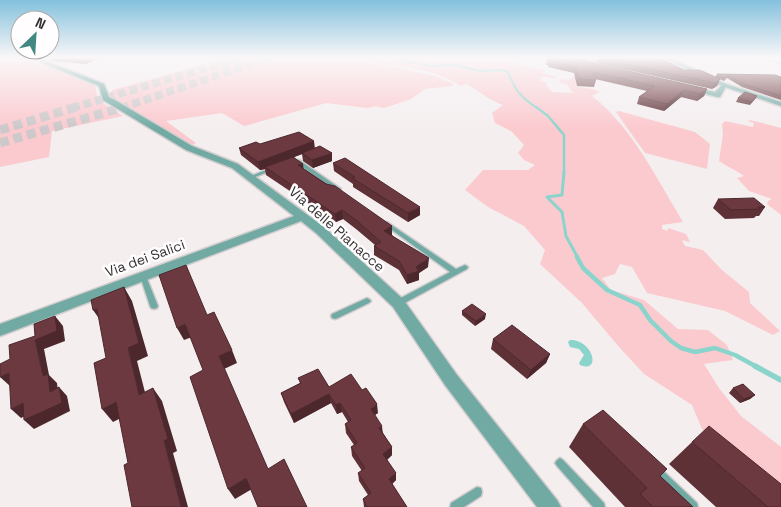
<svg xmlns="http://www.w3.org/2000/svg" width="781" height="507" viewBox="0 0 781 507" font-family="'Space Grotesk',sans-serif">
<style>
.green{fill:#fbcacf}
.water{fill:#8bd4cc}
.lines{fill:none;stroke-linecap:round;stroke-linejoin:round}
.stream-far4{stroke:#8bd4cc;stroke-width:2}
.stream-far3{stroke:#8bd4cc;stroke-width:2.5}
.stream-far2{stroke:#8bd4cc;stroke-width:3}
.stream-far1{stroke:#8bd4cc;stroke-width:4.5}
.stream{stroke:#8bd4cc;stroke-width:5.5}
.trunk-tunnel-far1{stroke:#cdc8c9;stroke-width:8;stroke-dasharray:8 4;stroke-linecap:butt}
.trunk-tunnel{stroke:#cdc8c9;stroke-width:9;stroke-dasharray:9 5;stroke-linecap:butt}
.service-casing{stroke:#d1cccd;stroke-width:3}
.minor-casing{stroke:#d1cccd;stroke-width:3}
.tertiary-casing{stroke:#d1cccd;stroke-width:3}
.service{fill:#71aaa3;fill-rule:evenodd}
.minor{fill:#71aaa3;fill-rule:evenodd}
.tertiary{fill:#71aaa3;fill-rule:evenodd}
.wall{fill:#5e3137}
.shaded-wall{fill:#4c282d}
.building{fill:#6d3940;stroke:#4c282d}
.labels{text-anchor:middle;stroke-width:5;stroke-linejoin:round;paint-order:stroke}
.street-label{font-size:14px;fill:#333131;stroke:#fffdfd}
</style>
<rect width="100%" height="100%" fill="#f4eeef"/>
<g class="green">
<path d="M222 57H327L395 67 435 76 454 84 452 86 425 89 411 99 384 108 375 106 368 108 326 103 244 126 222 113 166 121 196 143 190 146 114 99 112 90 224 59Z"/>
<path d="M332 57H484L489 60 506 61 545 71 542 73 557 77 556 79 542 76 540 80 547 83V86L552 92 574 93 570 90 568 85 559 82 560 79 569 80 575 75 585 78 582 83 574 85C582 90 590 86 600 92L592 96C632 127 657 179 683 222L662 225V229L668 231V228L686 234 690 242 682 240 685 246 703 250 722 270 749 292 750 303 780 331 773 335 725 311 647 293 632 267 620 264 615 274 602 278 611 290 644 300 678 329 708 330 727 345 733 360 704 364 719 388 741 416 781 447V498L702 429 692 405 644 374 619 347 582 303 540 264 545 250 524 226 488 207 465 190 483 170H528L535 165 524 160 518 153 524 145 511 131 495 123 492 113 503 105C489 100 479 91 466 84L461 86C425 62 373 66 332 57Z"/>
<path d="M10 59H29L95 86 98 100 123 116 52 131 49 157 0 167V61Z"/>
<path d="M619 111 695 132 710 144 707 169 645 153 616 112Z"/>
<path d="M750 120 781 128V215L767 204 768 201 772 199 749 191 737 178 744 176C736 170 727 167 719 161L723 134 722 124 725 121 753 127 754 123 748 121Z"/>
</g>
<path class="water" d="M570 340C593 339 602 374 580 365L579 363 584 355 579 349 570 347 568 342Z"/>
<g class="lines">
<g class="stream-far4">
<path d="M388 57 430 66 455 65 479 71 501 70 508 72C515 91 521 97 537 108"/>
<path d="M765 57 781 64"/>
</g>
<path class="stream-far3" d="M536 107 548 116 564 135V174"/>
<path class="stream-far2" d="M564 172 562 195 547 197 562 212 566 236 578 258"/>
<path class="stream-far1" d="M577 257 583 268 607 290 640 305 650 320 671 341 681 348 695 352 715 348 735 355 757 367"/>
<path class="stream" d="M755 366 781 380"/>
<g class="trunk-tunnel-far1">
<path d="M72 108 243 57"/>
<path d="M121 108 271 57"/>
</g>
<g class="trunk-tunnel">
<path d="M0 130 76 107"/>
<path d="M0 143 124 107"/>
</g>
<g class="service-casing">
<g id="service">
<path d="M295 160H299L341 189 340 190H336L295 162Z"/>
<path d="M271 168H273L275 169 250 179H246V178Z"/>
<path d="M387 222 456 269 465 265 468 267 467 269 401 305H395L394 303 395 301 450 272 385 225 384 224Z"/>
<path d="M141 274H145L146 276 158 306 157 308 154 309 151 308 150 306 140 276Z"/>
<path d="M367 298 369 299 371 301 369 303 338 318 335 319 332 318 331 316 332 314Z"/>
<path d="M560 458 563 460 604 503 605 507H593L557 466 555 463 557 460Z"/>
<path d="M654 465 658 466 697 503 698 507H685L650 474 649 470 650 466Z"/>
<path d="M477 487 481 488 482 492 481 496 464 507H450L451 503Z"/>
</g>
</g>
<g class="minor-casing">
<g id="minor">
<path d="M41 57H48L46 61 104 84 109 97 115 100 192 146 238 164 324 227 357 257 403 299 457 375 557 500 561 507H537L445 385 393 307 316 233 301 221 0 336V324L294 216 232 168 186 150 103 100 99 86 42 63 39 60Z"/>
<path d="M609 57H652L591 62 588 60Z"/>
<path d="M724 83 727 85 720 97H717L687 89 690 87 715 92Z"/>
</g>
</g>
<g class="tertiary-casing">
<path id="tertiary" d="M660 57H668L726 84 781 102V106L722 86Z"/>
</g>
<use href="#service" class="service"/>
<use href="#minor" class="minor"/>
<use href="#tertiary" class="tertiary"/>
</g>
<g class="wall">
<path d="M49 57H101L86 64 51 61Z"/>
<path d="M569 57H594L588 58 587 61Z"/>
<path d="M598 58 684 70 720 79 717 86 712 89 596 63Z"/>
<path d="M547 59 707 89 704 96 697 101 681 97 664 111 637 104 639 97 647 91 595 79 596 80 594 87 577 86 574 73 548 67V65H546Z"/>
<path d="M717 74 781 77V100L742 87 727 78 724 81 715 77Z"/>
<path d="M757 96 755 99 750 105 736 102 738 98Z"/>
<path d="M314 141V148L332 161 313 168 303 161 302 154 294 157 304 169 392 226V235L428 267 419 273V280L407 284 399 270 374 255V246L375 245 356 229 343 219 336 222 266 175 265 169 260 170 241 155 239 148 260 144Z"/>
<path d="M333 163 420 215 408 222 353 187V184L334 171Z"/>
<path d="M718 199 765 207 759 216H756L754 218 725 219 713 208Z"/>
<path d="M462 311 485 319 475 326 462 315Z"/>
<path d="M493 339 550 354 546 363 527 379 491 349Z"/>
<path d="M298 378 329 387 378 413 375 415 383 433 392 447V455L387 460 396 480 392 484 407 507H364L363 499 368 495 359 481 358 473 362 471 352 456 351 447 354 445 346 433 345 424 348 422 342 412 337 414 331 403 294 423 284 402 281 393 300 383Z"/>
<path d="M733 388 755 395 750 399 740 403 729 393Z"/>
<path d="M583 424 660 476 693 507H625L569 447Z"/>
<path d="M692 442 781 507H716L669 464Z"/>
</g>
<g class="shaded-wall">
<path d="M91 57H101L86 64 84 60Z"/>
<path d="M720 79 717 86 712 89 715 83Z"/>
<path d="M707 89 704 96 697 101 700 94Z"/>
<path d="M684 90 681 97 664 111 667 104Z"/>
<path d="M314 141 315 149 266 168 265 167V169L260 170 258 162Z"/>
<path d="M332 153V161L313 168 312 160Z"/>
<path d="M303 164 304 172 298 165Z"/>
<path d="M420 207V215L408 222V213Z"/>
<path d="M342 210 343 219 336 222 335 214Z"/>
<path d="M392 226V235L384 239V231Z"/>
<path d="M429 258 428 267 419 273V280L407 284V275L416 267Z"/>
<path d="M124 287 132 301 148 356 137 361 149 408 139 395 128 348Z"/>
<path d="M97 309 103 324 93 310Z"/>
<path d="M486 314 485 319 475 326 476 321Z"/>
<path d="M55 316 63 326 65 341 44 349 49 375 57 383 59 400 50 392 43 376 35 340Z"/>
<path d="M185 324 192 337 184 340 177 328Z"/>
<path d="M232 350 237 363 224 369 219 356Z"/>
<path d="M550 354 546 363 527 379 531 370Z"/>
<path d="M9 373 10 386 0 377Z"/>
<path d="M59 387 67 396 70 411 34 429 24 420Z"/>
<path d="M153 388 162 401 177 451 173 453 188 507H181L164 441Z"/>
<path d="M329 394 331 403 294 423 291 414Z"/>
<path d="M755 395 750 399 740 403 744 399Z"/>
<path d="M116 402 127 415 113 422 102 409Z"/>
<path d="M23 403 33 412 21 418 11 409Z"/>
<path d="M340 403 342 412 337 414 336 405Z"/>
<path d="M377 404 378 413 371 417V409Z"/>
<path d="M382 426 383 435 379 428Z"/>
<path d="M392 447V455L383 463V454Z"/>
<path d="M396 473V480L389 487V479Z"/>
<path d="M246 478 252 489 235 499 228 489Z"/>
</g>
<g class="building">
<path d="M52 57H91L84 60Z"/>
<path d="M550 57H567L707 89 700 94 684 90 667 104 639 97 655 86 593 72 596 80 579 79 576 67 549 61 552 60 547 59Z"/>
<path d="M603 57H657L684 70H700L720 79 715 83 598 58Z"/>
<path d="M717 74 775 75 781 77V96L744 84 728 75 725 78Z"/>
<path d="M745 92 757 96 752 102 738 98Z"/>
<path d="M299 132 314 141 258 162 239 148 256 142 260 144Z"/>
<path d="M320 146 332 153 312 160 302 153Z"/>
<path d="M293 157 303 164 298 165 326 184 335 186 392 226 384 231 429 258 416 267 419 271 407 275 399 261 374 246 381 242 356 220 342 210 335 214 265 167Z"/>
<path d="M345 158 420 207 408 213 352 178 355 177 333 163Z"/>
<path d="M754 198 765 207H758L760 209 731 210 718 199Z"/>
<path d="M186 265 207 315 214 312 232 350 219 356 268 469 284 459 307 507H258L246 478 228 489 190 377 203 370 185 324 177 328 159 275Z"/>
<path d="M124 287 139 343 128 348 139 395 153 388 168 439 164 441 181 507H132L124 465 128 463 116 402 102 409 94 363 106 358 97 309 93 310 91 300Z"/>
<path d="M472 304 486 314 476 321 462 311Z"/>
<path d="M55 316 57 331 35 340 43 376 48 374 50 392 59 387 62 403 24 420 23 403 11 409 9 373 0 377V364L10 359 9 345 35 336 34 324Z"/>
<path d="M512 325 550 354 531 370 493 339Z"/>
<path d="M318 369 329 387 351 374 362 390 366 388 377 404 371 409 382 426 379 428 392 447 383 454 396 473 389 479 407 507H367L363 499 371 493 358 473 365 468 351 447 357 443 345 424 351 420 340 403 336 405 329 394 291 414 281 393 301 383 298 378Z"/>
<path d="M743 384 755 395 744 399 733 388Z"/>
<path d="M603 410 667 469 660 476 693 507H653L640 494 647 488 583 424Z"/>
<path d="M709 426 781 484V507H768L692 442Z"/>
</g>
<linearGradient id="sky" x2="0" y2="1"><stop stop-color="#83c1dd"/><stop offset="0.45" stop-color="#faf7f8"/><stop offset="1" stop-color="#faf7f8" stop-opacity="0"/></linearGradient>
<rect width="781" height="128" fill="url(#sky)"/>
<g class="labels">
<g class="street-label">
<text transform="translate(337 229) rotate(41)" y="5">Via delle Pianacce</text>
<text transform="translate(145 258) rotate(-20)" y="5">Via dei Salici</text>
</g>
</g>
<g transform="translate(35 35) rotate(25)"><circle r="24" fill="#fffdfd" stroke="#adabab"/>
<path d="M0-4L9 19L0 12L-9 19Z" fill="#418880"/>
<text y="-8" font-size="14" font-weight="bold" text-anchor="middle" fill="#333131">N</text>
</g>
</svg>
